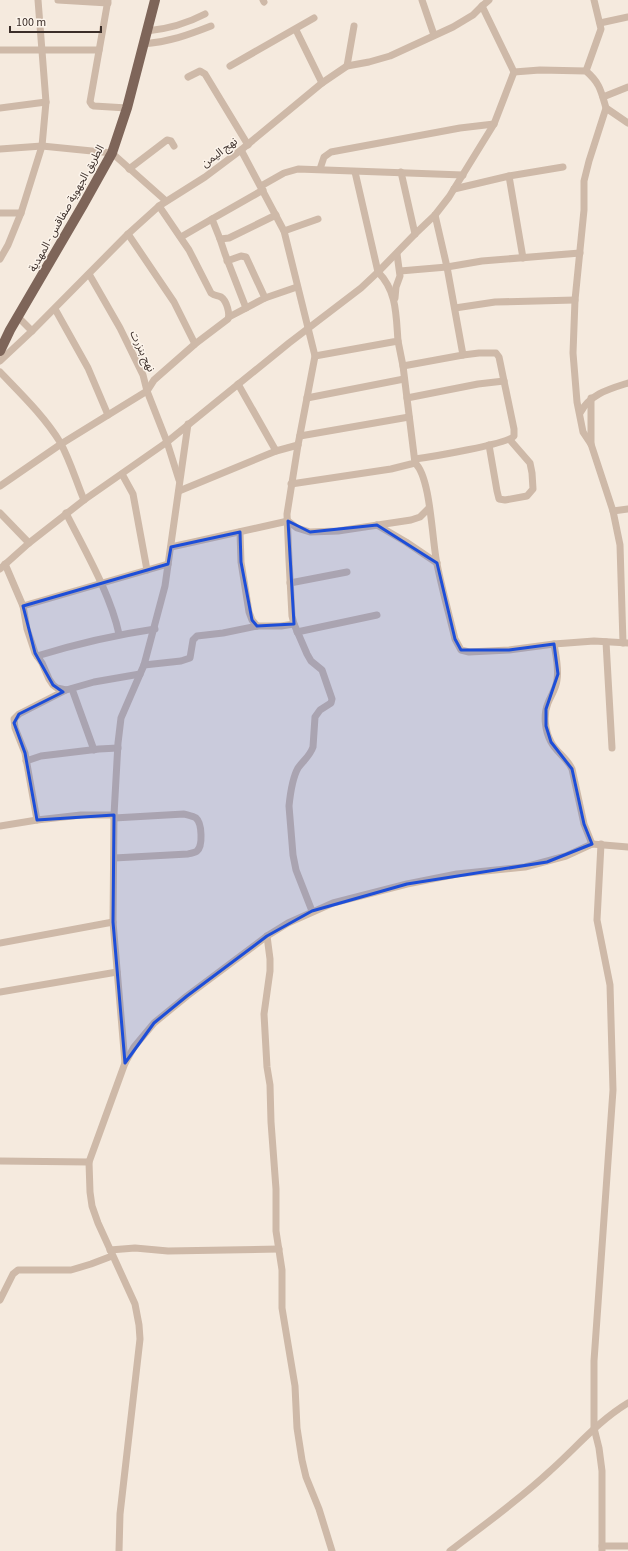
<svg xmlns="http://www.w3.org/2000/svg" width="628" height="1551" viewBox="0 0 628 1551" font-family="'Source Sans 3','Noto Sans Arabic',sans-serif">
<style>
.lines{fill:none;stroke-linecap:round;stroke-linejoin:round}
.street{stroke:#ceb9a8;stroke-width:7}
.primary{stroke:#7e6559;stroke-width:10}
.marked{fill:#1d4ed8;fill-opacity:0.2;stroke:#1d4ed8;stroke-width:3;stroke-linejoin:round}
.labels{text-anchor:middle;stroke-width:3;stroke-linejoin:round;paint-order:stroke}
.street-label{font-size:11px;fill:#3b2e29;stroke:#fcf4eb}
</style>
<rect width="100%" height="100%" fill="#f5eade"/>
<g class="lines">
<g class="street">
<path d="M58 0 108 3"/>
<path d="M108 0 90 102 92 105 94 106 127 108"/>
<path d="M263 0 264 2"/>
<path d="M422 0 434 35"/>
<path d="M489 0 482 6 514 72 540 70 586 71C600 83 601 91 606 108L628 123"/>
<path d="M600 23 628 17"/>
<path d="M296 30 322 83"/>
<path d="M147 31C168 29 186 24 205 14"/>
<path d="M143 44C169 42 188 35 211 26"/>
<path d="M0 50H99"/>
<path d="M230 66 314 18"/>
<path d="M347 66 354 26"/>
<path d="M586 71 601 29 594 0"/>
<path d="M188 77 200 71 205 74 248 145"/>
<path d="M603 97 628 87"/>
<path d="M0 108 46 102"/>
<path d="M606 108 589 161 584 181V210L575 300 573 353 577 402 583 432 591 444 613 511 620 545 623 643"/>
<path d="M0 149 42 146 112 153 166 201"/>
<path d="M241 150 284 231 315 356 298 445 287 514 289 560 292 616 294 624 307 654 311 661 322 670 332 699 331 703 320 710 315 717 313 747C310 756 303 761 298 768 293 777 290 796 289 806L293 855 296 870 312 911"/>
<path d="M129 169 167 140 171 141 174 146"/>
<path d="M320 169 324 157 331 152 460 128 494 124"/>
<path d="M401 172 415 234"/>
<path d="M509 176 563 167"/>
<path d="M261 186 284 173 298 169 463 175"/>
<path d="M454 189 509 176 523 258"/>
<path d="M263 190 212 219 220 239 229 238 276 215"/>
<path d="M0 213H21"/>
<path d="M284 231 318 219"/>
<path d="M128 234 174 302 195 344"/>
<path d="M181 237 212 219"/>
<path d="M220 239 225 254 246 308"/>
<path d="M0 259 8 245 21 213 42 146 46 102 38 0"/>
<path d="M227 261 241 256 246 257 265 298 297 287"/>
<path d="M400 271 447 267 482 261 580 253"/>
<path d="M89 274 120 328 143 375 147 391 167 442 179 480"/>
<path d="M395 298 396 287 400 276 397 254"/>
<path d="M455 308 495 302 575 300"/>
<path d="M55 309 88 368 108 415 147 391 154 380 195 344 228 319C230 314 227 301 221 297 217 295 215 296 211 293L189 250 159 206"/>
<path d="M18 317 32 331"/>
<path d="M229 317 265 298"/>
<path d="M398 341 403 366 463 355 447 267 435 215"/>
<path d="M315 356 398 341C396 315 397 291 378 272L355 172"/>
<path d="M0 361 32 331 128 234 159 206 205 177 241 150 322 83 347 66 369 62 390 56 453 27 473 15 482 6"/>
<path d="M0 372C21 394 44 416 60 442 70 460 76 481 84 500"/>
<path d="M238 384 276 451 298 445"/>
<path d="M307 398 404 379"/>
<path d="M407 398 478 384 504 381"/>
<path d="M580 413C590 394 609 389 628 383"/>
<path d="M300 436 409 417"/>
<path d="M591 444V398"/>
<path d="M489 445 497 491 499 499 505 500 527 496 533 489 532 473 530 463 510 440"/>
<path d="M415 459C430 457 508 444 514 436V429L499 357 496 353H479L463 355"/>
<path d="M415 463C431 477 432 542 437 564 442 589 449 614 455 639L461 650 469 652 509 650 554 644 594 641 628 643"/>
<path d="M122 474 133 494 147 570"/>
<path d="M291 484 391 469 415 463 403 366"/>
<path d="M0 486 61 444 108 415"/>
<path d="M179 491 276 451"/>
<path d="M613 511 628 509"/>
<path d="M0 513 29 543"/>
<path d="M66 513C85 551 110 593 119 634"/>
<path d="M377 525 406 542 437 563"/>
<path d="M240 532 241 562 249 612 252 620 257 626"/>
<path d="M171 547 288 521 297 528 310 532 338 531 411 520 420 517 429 508"/>
<path d="M5 564 23 606 168 564"/>
<path d="M0 569 29 543 84 500 167 442 289 343 361 288 378 272 415 234 435 215 449 197 494 124 514 72"/>
<path d="M290 583 347 572"/>
<path d="M23 606 27 629 35 653 42 663 49 679 53 685 57 688 66 690 94 682 140 674"/>
<path d="M297 632 377 615"/>
<path d="M606 642 612 748"/>
<path d="M554 644C556 656 559 668 557 680 556 689 551 695 548 703 543 715 545 731 551 742 556 752 567 758 572 769L584 824 592 844"/>
<path d="M37 656C76 644 114 635 155 629"/>
<path d="M144 665 181 661 190 658 193 640 197 636 223 633 257 626H281L294 624"/>
<path d="M72 689 94 750"/>
<path d="M66 690 19 714 14 719 15 728 25 753 37 820 81 815H114"/>
<path d="M26 761 41 756 99 749 118 748"/>
<path d="M114 818 184 814C187 815 193 816 196 818 202 823 203 846 197 851 195 853 191 853 188 854L114 858"/>
<path d="M0 826 37 820"/>
<path d="M601 844 597 920 610 985 613 1090 594 1361V1428L599 1448 602 1471V1551"/>
<path d="M267 936 270 959V971L264 1014 267 1067 270 1085 271 1122 276 1189V1231L282 1270V1308L295 1386 297 1428 302 1460 306 1477 319 1509 332 1551"/>
<path d="M0 943 113 922"/>
<path d="M0 992 117 972"/>
<path d="M125 1063 113 922 114 815 118 743 121 718 144 665 165 586 188 424"/>
<path d="M0 1161 89 1162"/>
<path d="M110 1250 135 1248 168 1251 279 1249"/>
<path d="M0 1300 13 1274 18 1270H71L91 1264 112 1256"/>
<path d="M602 1546H628"/>
<path d="M119 1551 120 1514 140 1339 139 1325 135 1304 98 1223 92 1206 90 1192 89 1162 125 1063 134 1047 154 1023 187 996 267 936 288 923 333 903 407 884 457 874 525 867 566 856 592 844 628 847"/>
<path d="M450 1551C484 1525 519 1500 550 1471 576 1448 598 1421 628 1403"/>
</g>
<path class="primary" d="M0 351 10 330 83 205 112 153 127 108 155 0"/>
</g>
<path class="marked" d="M288 521 310 532 377 525 437 563 455 639 461 650H509L554 644 558 674 546 709V726L551 742 572 769 584 824 592 844 547 862 407 884 312 911 267 936 187 996 154 1023 125 1063 113 922 114 815 37 820 25 753 14 723 19 714 63 692 53 685 35 653 23 606 168 564 171 547 240 532 241 562 252 620 257 626 294 624Z"/>
<g class="labels">
<g class="street-label">
<text transform="translate(219 152) rotate(-37)" y="4">نهج اليمن</text>
<text transform="translate(66 208) rotate(-61)" y="4">الطريق الجهوية صفاقس - المهدية</text>
<text transform="translate(143 351) rotate(65)" y="4">نهج بنزرت</text>
</g>
</g>
<path d="M10 26v6h91v-6" fill="none" stroke="#3b2e29" stroke-width="2"/>
<text x="16" y="26" font-size="12" fill="#3b2e29" stroke="#fcf4eb" stroke-width="3" paint-order="stroke">100 m</text>
</svg>
